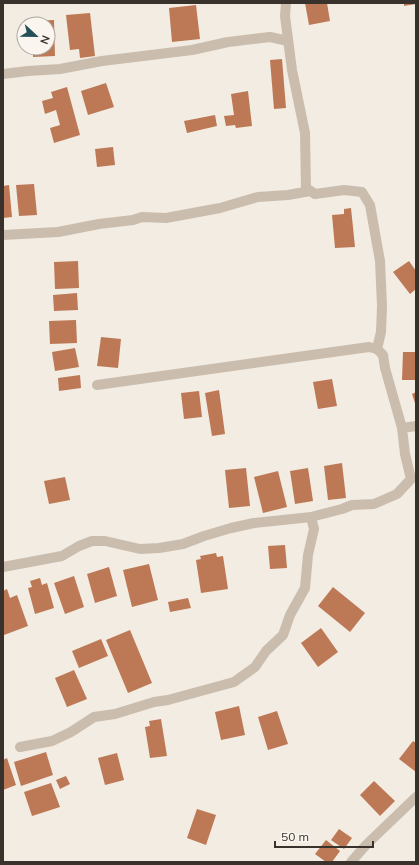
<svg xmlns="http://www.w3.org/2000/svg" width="419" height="865" viewBox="0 0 419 865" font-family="Mulish,sans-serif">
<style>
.building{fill:#bd7855}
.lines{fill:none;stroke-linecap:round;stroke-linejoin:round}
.minor{stroke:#cabdae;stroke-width:10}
</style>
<rect width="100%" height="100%" fill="#f2ece2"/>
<g class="building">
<path d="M305 3H327L330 21 309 25Z"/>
<path d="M404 3H416V4L404 6Z"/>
<path d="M196 5 200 39 172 42 169 8Z"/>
<path d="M90 13 95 56 80 58 79 49 70 50 66 15Z"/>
<path d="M54 20 55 56 33 57V48H48V24H32L31 21Z"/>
<path d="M282 59 286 108 274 109 270 60Z"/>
<path d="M106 83 114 107 88 115 81 91Z"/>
<path d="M67 87 80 135 54 143 50 128 60 125 56 110 45 114 42 101 53 98 51 92Z"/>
<path d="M248 91 252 126 236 128 235 125 226 126 224 116 234 115 231 94Z"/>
<path d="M215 115 217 126 187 133 184 121Z"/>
<path d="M113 147 115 165 97 167 95 149Z"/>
<path d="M34 184 37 215 19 216 16 185Z"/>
<path d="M9 185 12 217 3 218V186Z"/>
<path d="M351 208 355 247 335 248 332 215 344 214V209Z"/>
<path d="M78 261 79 288 55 289 54 262Z"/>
<path d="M409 261 416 271V289L410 294 393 272Z"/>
<path d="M77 293 78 310 54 311 53 295Z"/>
<path d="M76 320 77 343 50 344 49 321Z"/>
<path d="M101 337 121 339 118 368 97 366Z"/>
<path d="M75 348 79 367 55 371 52 352Z"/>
<path d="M403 352H416V380H402Z"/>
<path d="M80 375 81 388 59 391 58 378Z"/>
<path d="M332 379 337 406 318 409 313 382Z"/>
<path d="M219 390 225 434 212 436 205 393Z"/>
<path d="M199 391 202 417 184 419 181 393Z"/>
<path d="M416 392V406L412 394Z"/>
<path d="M342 463 346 498 328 500 324 466Z"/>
<path d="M246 468 250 506 229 508 225 470Z"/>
<path d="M308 468 313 501 295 504 290 471Z"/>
<path d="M278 471 287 507 263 513 254 477Z"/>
<path d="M65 477 70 500 49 504 44 481Z"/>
<path d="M285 545 287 568 270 569 268 546Z"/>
<path d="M216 553 217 557 223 556 228 589 201 593 196 560 201 559 200 556Z"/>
<path d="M149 564 158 600 132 607 123 570Z"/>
<path d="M109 567 117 596 95 603 87 574Z"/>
<path d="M74 576 84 607 65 614 54 583Z"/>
<path d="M40 578 42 585 47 583 54 608 35 614 28 588 32 587 30 581Z"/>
<path d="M333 587 365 613 350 632 318 606Z"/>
<path d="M7 589 10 598 17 595 28 626 4 635 3 591Z"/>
<path d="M188 598 191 608 170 612 168 602Z"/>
<path d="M321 628 338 652 318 667 301 643Z"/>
<path d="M130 630 152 683 128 693 106 640Z"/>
<path d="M101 639 108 656 79 668 72 651Z"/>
<path d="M74 670 87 699 67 707 55 678Z"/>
<path d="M239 706 245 735 221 740 215 712Z"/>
<path d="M277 711 288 744 268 750 258 717Z"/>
<path d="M161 719 167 756 150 758 145 727 150 726 149 721Z"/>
<path d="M413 741 416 743V772L399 759Z"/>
<path d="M46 752 53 775 21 786 14 762Z"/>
<path d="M117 753 124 780 105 785 98 758Z"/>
<path d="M7 758 16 785 3 790V760Z"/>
<path d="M66 776 70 784 60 789 56 780Z"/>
<path d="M374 781 395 801 380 816 360 795Z"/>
<path d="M51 783 60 807 32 816 24 792Z"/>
<path d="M197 809 216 815 206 845 187 838Z"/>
<path d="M339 829 352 838 344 849 331 840Z"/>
<path d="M326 840 340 851 332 862H326L315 854Z"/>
</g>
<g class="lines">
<g class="minor">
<path d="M286 3 285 16 292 70 305 133 306 188 315 194 344 190 362 192 370 205 380 261 382 306 381 332 377 349"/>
<path d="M3 74 28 71 60 69 102 61 192 50 228 42 253 39 270 37 288 41"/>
<path d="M3 235 58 232 99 224 133 220 142 217 166 218 220 208 258 197 288 195 310 191"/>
<path d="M97 385 369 347 377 349 383 355 385 368 402 428"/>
<path d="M3 567 62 556 79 546 92 541H105L140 549 159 548 183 544 204 536 231 528 254 523 311 517"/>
<path d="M20 747 52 741 71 732 94 717 115 714 154 702 168 700 234 682 255 667 266 651 283 635 290 615 305 588 308 555 314 529 311 517 342 509 352 505 374 504 397 494 411 479 405 454 402 428 416 426"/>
<path d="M351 862 366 845 416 797"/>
</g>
</g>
<rect width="419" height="865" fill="none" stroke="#39312c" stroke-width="8"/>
<g transform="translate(36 36) rotate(112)"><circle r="19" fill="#faf5ee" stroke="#ada7a0"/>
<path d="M0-3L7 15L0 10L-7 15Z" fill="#244f58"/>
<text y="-6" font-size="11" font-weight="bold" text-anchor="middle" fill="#39312c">N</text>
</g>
<path d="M275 841v6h98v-6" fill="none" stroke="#39312c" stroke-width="2"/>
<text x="281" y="841" font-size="12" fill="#39312c" stroke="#faf5ee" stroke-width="3" paint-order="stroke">50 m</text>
</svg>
